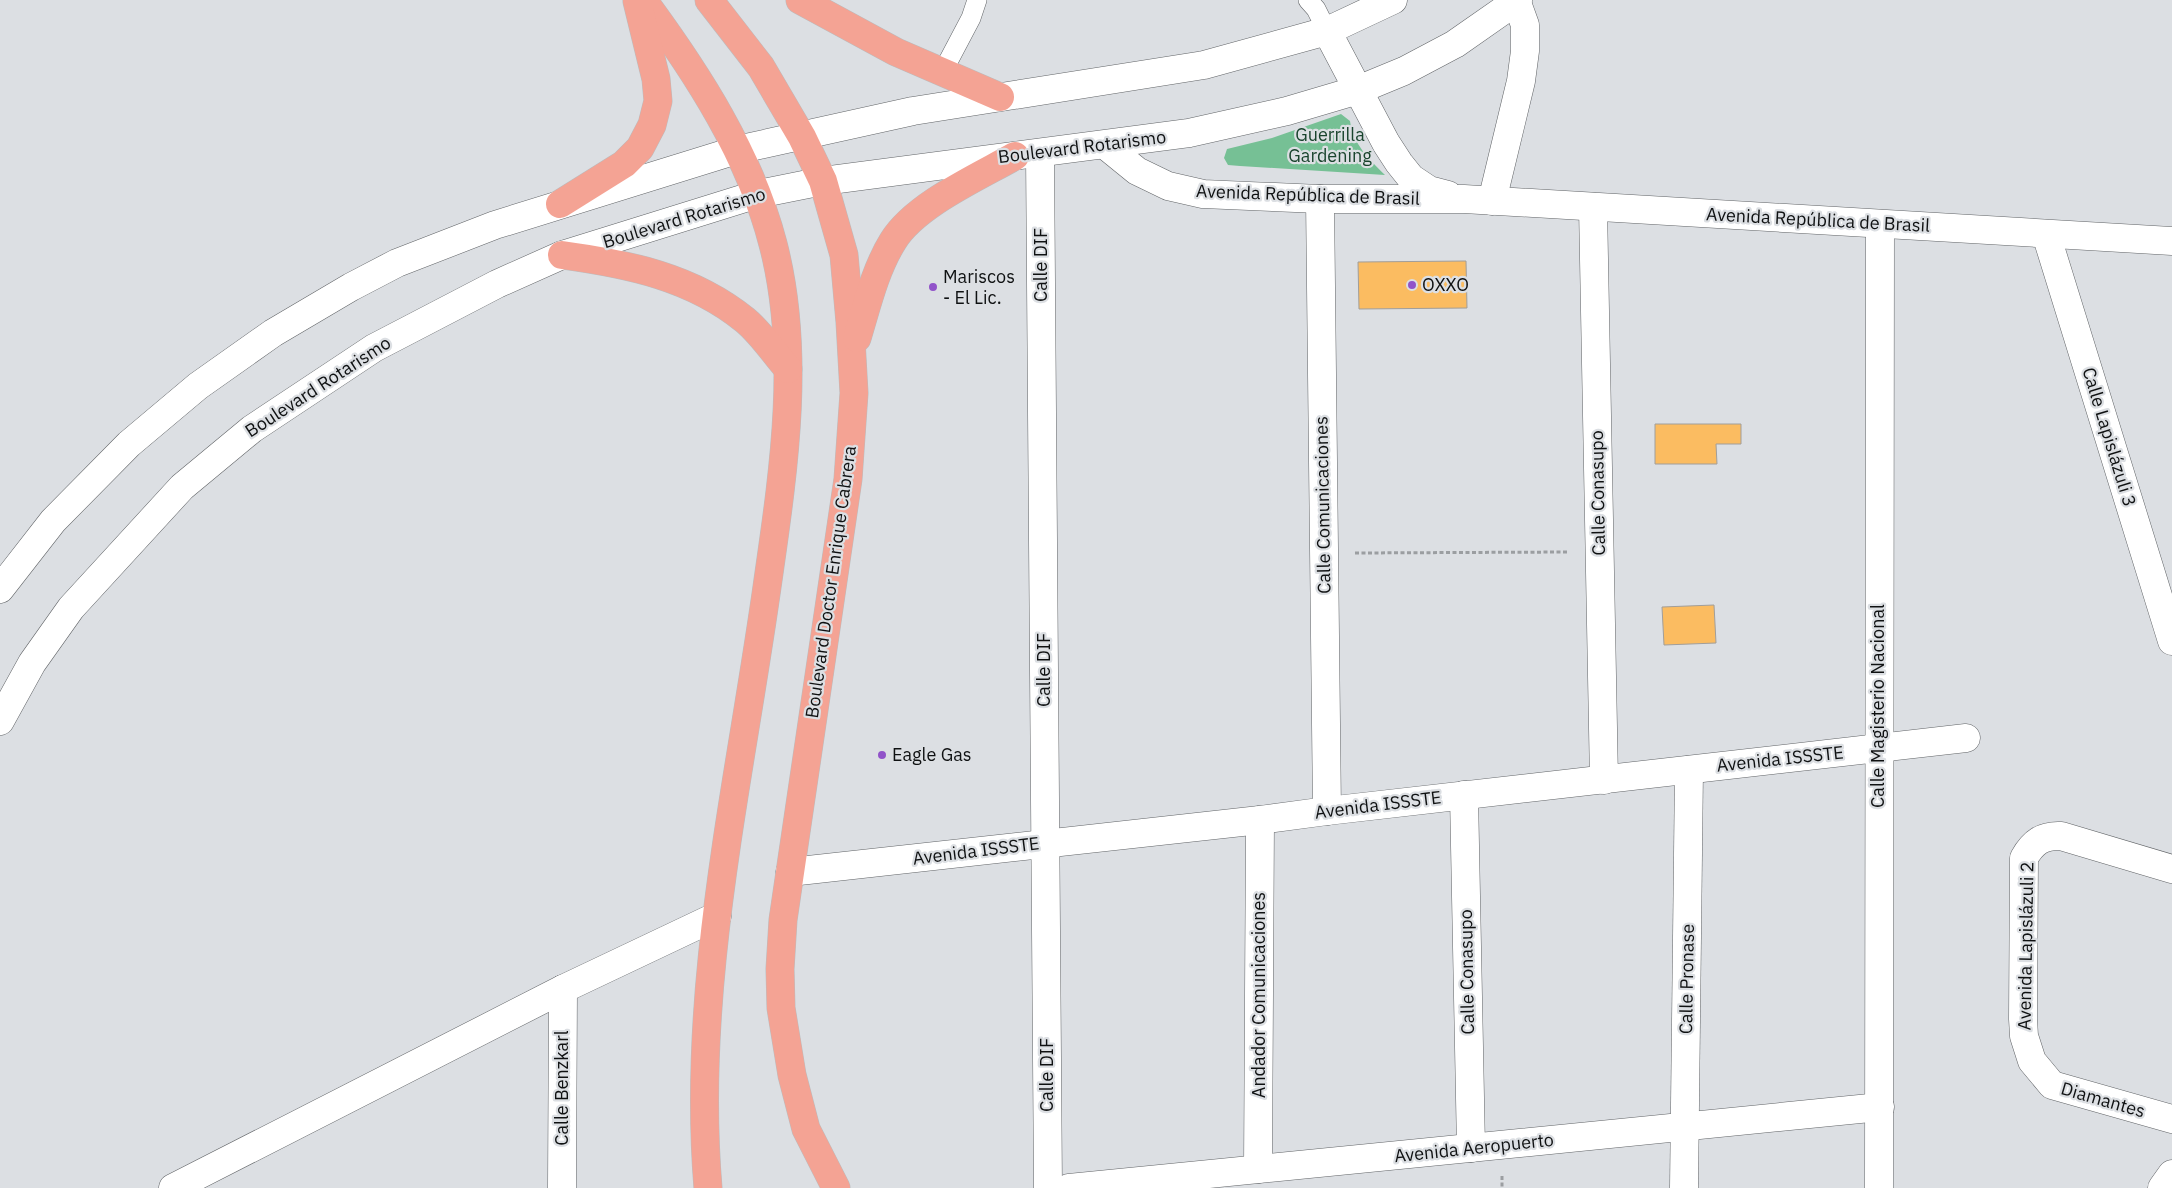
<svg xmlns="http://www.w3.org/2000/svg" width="2172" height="1188" viewBox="0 0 2172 1188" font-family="'IBM Plex Sans',sans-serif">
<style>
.green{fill:#76c095}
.building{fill:#fbbc61;stroke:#a19e9a}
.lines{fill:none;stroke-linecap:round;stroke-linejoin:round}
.service-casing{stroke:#616467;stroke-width:20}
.minor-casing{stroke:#616467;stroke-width:29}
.tertiary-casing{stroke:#616467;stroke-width:29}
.primary-casing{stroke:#bcbcbd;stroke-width:29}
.path{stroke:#9b9ea1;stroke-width:3;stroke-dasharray:4 2.5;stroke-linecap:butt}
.service{stroke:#fff;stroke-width:19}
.minor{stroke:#fff;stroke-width:28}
.tertiary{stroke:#fff;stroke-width:28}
.primary{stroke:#f4a394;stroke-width:28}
.poi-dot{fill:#9153c9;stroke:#dcdfe3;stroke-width:2}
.labels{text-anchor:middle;stroke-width:4.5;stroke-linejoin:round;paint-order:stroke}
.park-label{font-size:18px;fill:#19442d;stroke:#dcdfe3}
.street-label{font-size:18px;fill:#0f1112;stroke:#dcdfe3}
.poi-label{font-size:18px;fill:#0f1112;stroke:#dcdfe3;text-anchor:start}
</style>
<rect width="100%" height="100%" fill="#dcdfe3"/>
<path class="green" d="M1341 114 1350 121C1353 144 1369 159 1385 175L1240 166 1228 165 1224 158 1227 149 1272 138Z"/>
<g class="building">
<path d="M1466 261 1467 308 1359 309 1358 262Z"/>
<path d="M1655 424H1741V444H1716L1717 464H1655Z"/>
<path d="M1714 605 1716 643 1664 645 1662 607Z"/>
</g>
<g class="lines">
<g class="service-casing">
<g id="service">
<path d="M1308 0 1316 9 1327 31"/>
<path d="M942 73 971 18 977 0"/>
</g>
</g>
<g class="minor-casing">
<g id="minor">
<path d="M1327 31 1386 143 1399 163 1411 178 1429 190 1448 195"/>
<path d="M1105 145 1137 171 1168 186 1203 194 1320 199H1464L2172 241"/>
<path d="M1040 153 1048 1188"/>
<path d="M1320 199 1327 811"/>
<path d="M1492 201 1521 81 1525 51V25L1516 0"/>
<path d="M1593 207 1604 780"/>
<path d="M2046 234 2172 641"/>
<path d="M1464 795 1471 1148"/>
<path d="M2172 869 2061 836C2043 835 2033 842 2024 858L2023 1019 2024 1036 2032 1061 2052 1085 2172 1119"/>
<path d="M790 872 1260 820 1327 811 1966 738"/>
<path d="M1258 1169 1260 820"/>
<path d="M173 1188 563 989 717 916"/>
<path d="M562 1188 563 989"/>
<path d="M1069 1188 1880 1107"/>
<path d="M1684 1188 1689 770"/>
<path d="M1879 1188 1880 224"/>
<path d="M2162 1188 2172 1174"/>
</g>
</g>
<g class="tertiary-casing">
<g id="tertiary">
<path d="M0 589 53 521 129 444 198 386 273 333 351 287 397 263 495 225 737 150 913 111 1204 65 1327 31 1393 0"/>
<path d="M0 721 32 663 71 608 182 487 252 429 374 348 497 284 562 255 758 194 823 181 1189 133 1287 111 1358 90 1404 71 1455 44 1518 0"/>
</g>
</g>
<g class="primary-casing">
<g id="primary">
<path d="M643 0C697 73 750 155 773 244 802 355 783 475 767 587 739 786 691 986 708 1188"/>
<path d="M709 0 761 67 802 137 823 181 844 255 850 322 854 393 848 479 783 920 780 969 781 1008 792 1075 806 1129 836 1188"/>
<path d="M800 0 896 52 1000 97"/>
<path d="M560 204 624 164 640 148 652 125 658 101 656 79 637 1"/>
<path d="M562 255C628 264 692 277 745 320 761 333 774 353 788 369"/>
<path d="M857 338C867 305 875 270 893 241 915 205 978 177 1015 156"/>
</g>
</g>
<g class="path">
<path d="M1355 553 1569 552"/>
<path d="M1502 1176V1188"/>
</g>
<use href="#service" class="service"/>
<use href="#minor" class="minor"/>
<use href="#tertiary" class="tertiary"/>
<use href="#primary" class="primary"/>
</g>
<g class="poi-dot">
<circle cx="1412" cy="285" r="5"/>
<circle cx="933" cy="287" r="5"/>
<circle cx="882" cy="755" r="5"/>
</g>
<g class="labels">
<g class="park-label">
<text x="1330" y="141">Guerrilla<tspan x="1330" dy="21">Gardening</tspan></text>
</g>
<g class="street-label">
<text transform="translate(1082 147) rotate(-7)" y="6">Boulevard Rotarismo</text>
<text transform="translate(1308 195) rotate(2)" y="6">Avenida República de Brasil</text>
<text transform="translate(684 218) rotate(-17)" y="6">Boulevard Rotarismo</text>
<text transform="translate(1818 220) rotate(3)" y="6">Avenida República de Brasil</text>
<text transform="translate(1041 265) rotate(-90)" y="6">Calle DIF</text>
<text transform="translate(318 387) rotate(-33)" y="6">Boulevard Rotarismo</text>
<text transform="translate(2109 437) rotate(73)" y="6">Calle Lapislázuli 3</text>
<text transform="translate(1598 493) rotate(-91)" y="6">Calle Conasupo</text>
<text transform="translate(1323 505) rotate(-91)" y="6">Calle Comunicaciones</text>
<text transform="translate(831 582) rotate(-82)" y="6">Boulevard Doctor Enrique Cabrera</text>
<text transform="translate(1044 670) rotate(-90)" y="6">Calle DIF</text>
<text transform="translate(1878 706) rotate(-90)" y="6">Calle Magisterio Nacional</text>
<text transform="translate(1780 759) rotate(-6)" y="6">Avenida ISSSTE</text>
<text transform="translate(1378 805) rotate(-7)" y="6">Avenida ISSSTE</text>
<text transform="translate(976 851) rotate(-7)" y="6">Avenida ISSSTE</text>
<text transform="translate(2026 946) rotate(-89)" y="6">Avenida Lapislázuli 2</text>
<text transform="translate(1467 972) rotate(-91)" y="6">Calle Conasupo</text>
<text transform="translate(1687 979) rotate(-89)" y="6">Calle Pronase</text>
<text transform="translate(1259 995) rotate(-90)" y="6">Andador Comunicaciones</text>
<text transform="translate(1047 1075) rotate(-90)" y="6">Calle DIF</text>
<text transform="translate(562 1088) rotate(-90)" y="6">Calle Benzkarl</text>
<text transform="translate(2103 1100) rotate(16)" y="6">Diamantes</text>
<text transform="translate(1474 1148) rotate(-6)" y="6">Avenida Aeropuerto</text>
</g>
<g class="poi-label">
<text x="943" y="283">Mariscos<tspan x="943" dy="21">- El Lic.</tspan></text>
<text x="1422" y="291">OXXO</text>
<text x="892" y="761">Eagle Gas</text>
</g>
</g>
</svg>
